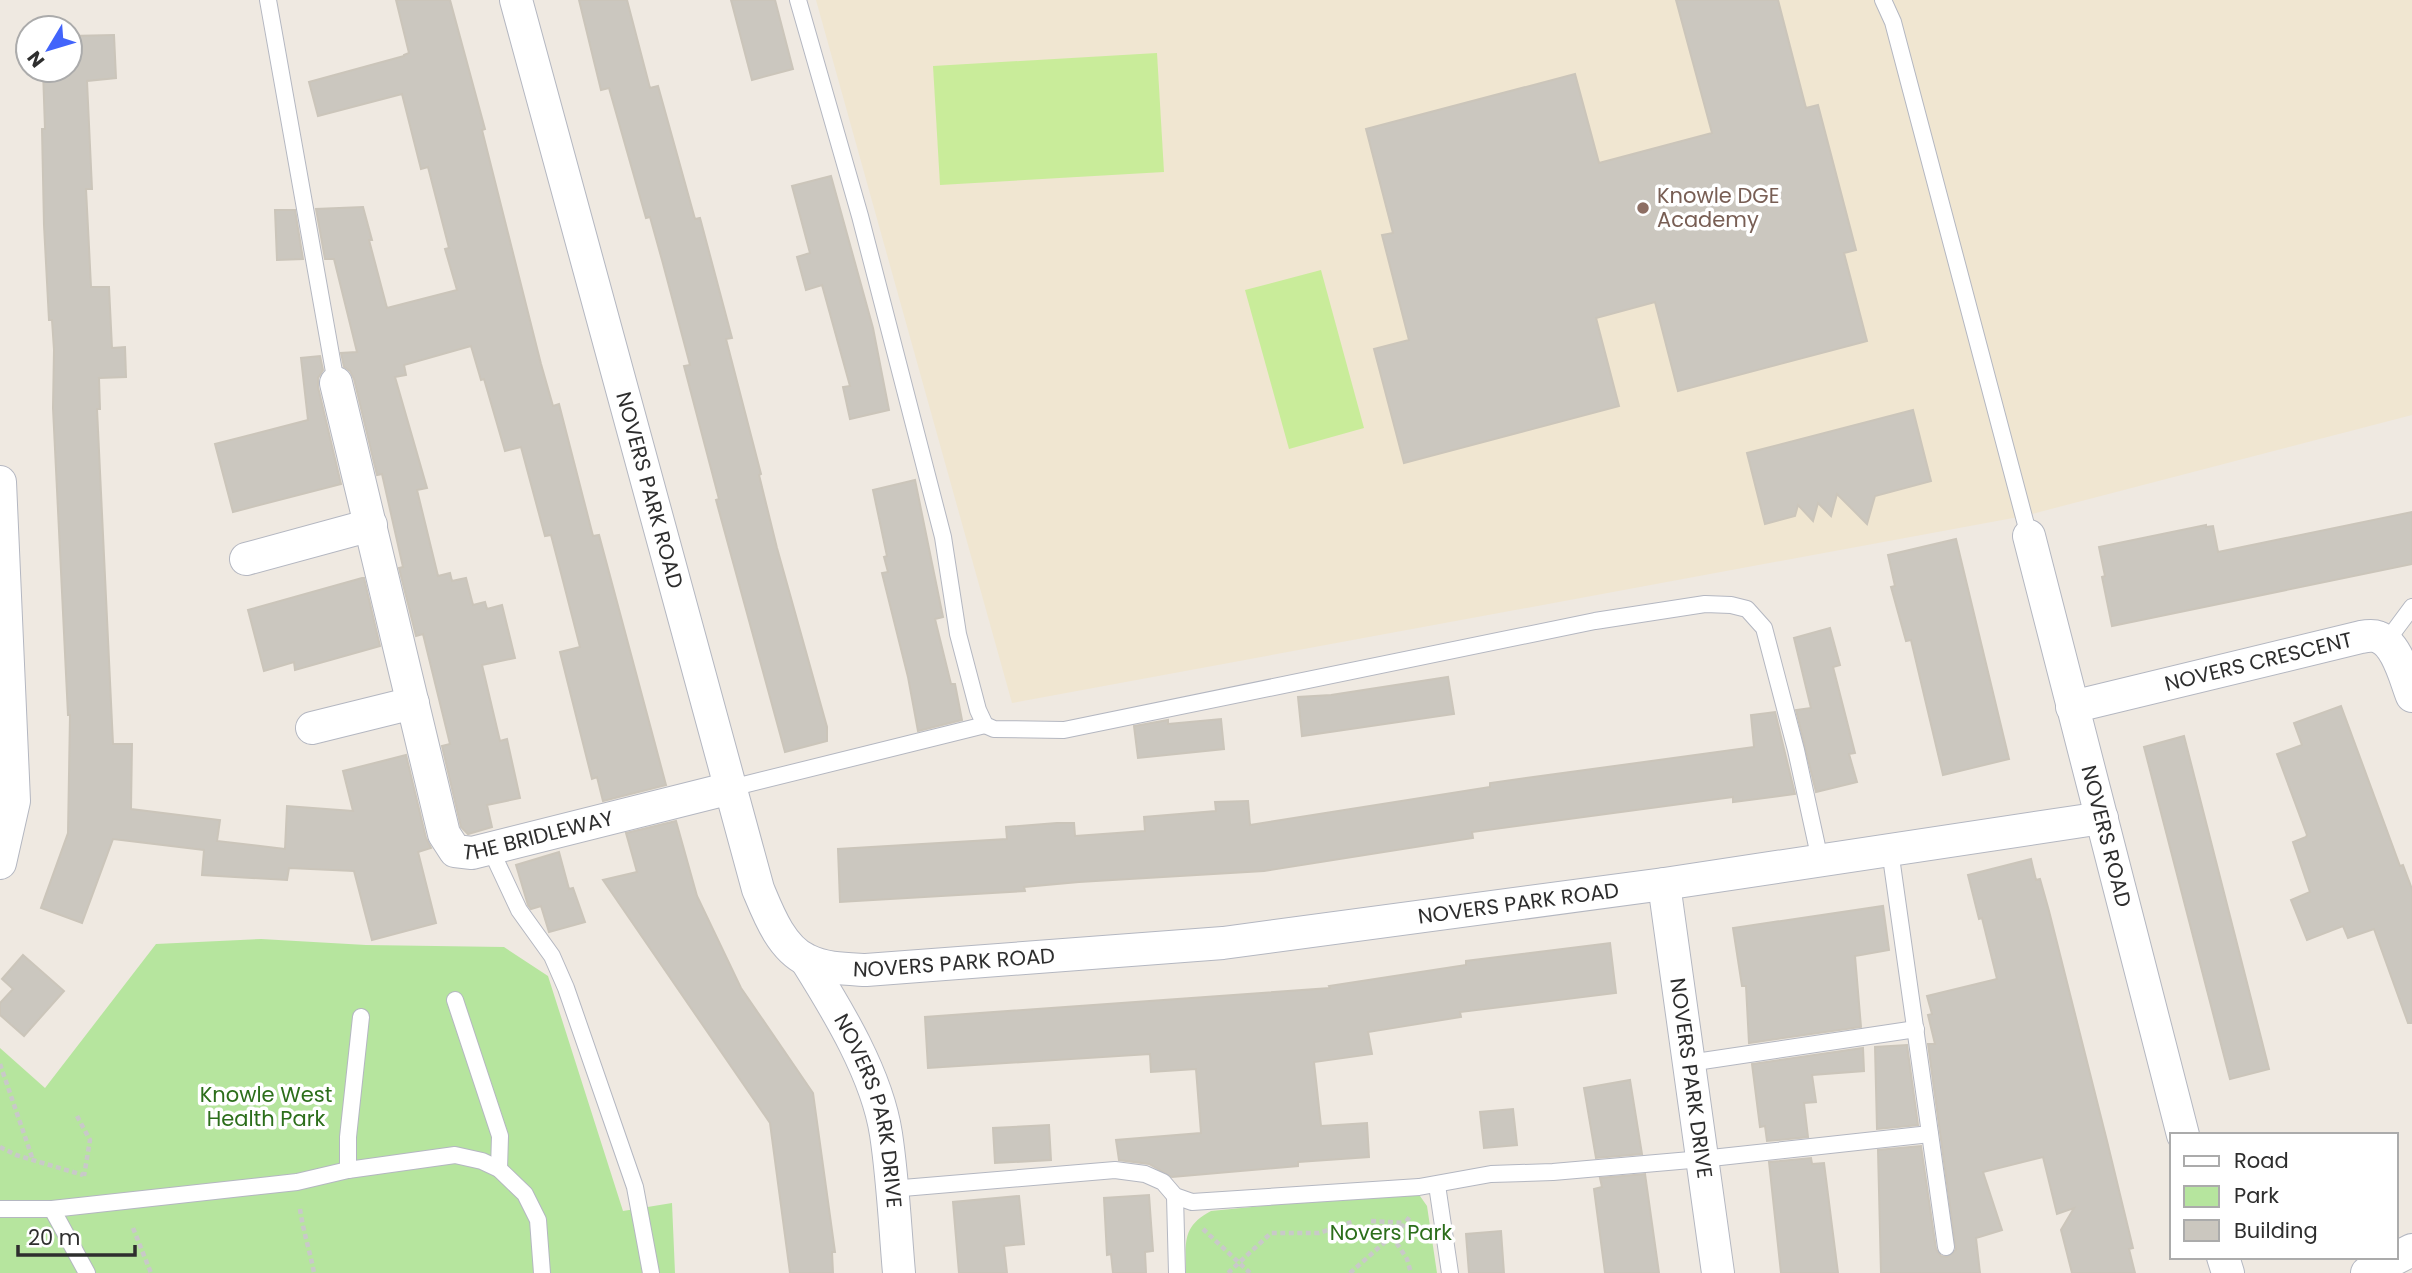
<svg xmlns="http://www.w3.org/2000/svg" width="2412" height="1273" viewBox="0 0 2412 1273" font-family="Poppins,sans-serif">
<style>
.education{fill:#f0e6d1}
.green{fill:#b6e59e}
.pitch{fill:#c9ec9a}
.building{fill:#cbc7bf;stroke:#cbc5ba;stroke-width:2}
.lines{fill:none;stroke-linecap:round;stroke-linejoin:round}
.lane-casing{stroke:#b4b7c1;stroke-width:18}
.street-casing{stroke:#b4b7c1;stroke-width:34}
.path{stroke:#c9c9c9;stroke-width:4.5;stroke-dasharray:5 3.5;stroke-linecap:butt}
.lane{stroke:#fff;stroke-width:16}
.street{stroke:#fff;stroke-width:32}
.education-dot{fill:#8d6e63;stroke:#fff;stroke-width:2.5}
.labels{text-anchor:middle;stroke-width:7;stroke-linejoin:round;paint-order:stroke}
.education-label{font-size:21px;fill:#785e54;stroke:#fff;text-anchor:start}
.street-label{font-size:21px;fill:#2e2e2e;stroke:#fff}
.park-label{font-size:21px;fill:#2c6e1b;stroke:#fff}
</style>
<rect width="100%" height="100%" fill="#efe9e1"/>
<path class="education" d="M816 0H2412V415L2024 516 1012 703Z"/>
<g class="green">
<path d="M261 939 366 945 504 947 548 976 623 1211 672 1203 675 1273H0V1048L45 1088 156 944Z"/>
<path d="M1405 1192 1420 1196 1427 1206 1437 1273H1186C1186 1243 1181 1227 1211 1211Z"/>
</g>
<g class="pitch">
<path d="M1157 53 1164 172 940 185 933 66Z"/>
<path d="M1321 270 1364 428 1289 449 1245 290Z"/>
</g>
<g class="building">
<path d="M396 0H450L485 129 482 130 541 364 553 406 559 404 593 536 599 535 666 785 603 801 597 777 592 779 560 652 580 647 562 577 551 535 545 536 521 447 505 451 484 379 481 380 471 346 404 365 406 375 395 377 427 488 417 490 438 576 450 573 452 581 466 578 473 605 485 602 487 609 502 605 515 658 482 665 500 741 507 739 520 798 487 805 492 827 468 834 461 827 442 746 450 744 423 634 416 636 399 568 403 567 382 474 377 475 354 379 350 371 344 367 341 353 357 352 334 259H325L316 209 363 207 372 240H369L387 308 457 290 445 249 449 248 428 167 421 169 402 94 318 116 309 82 404 56V55L409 53Z"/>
<path d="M579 0H627L650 88 658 86 695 219 700 218 732 338 726 339 761 474 759 475 777 548 827 727V741L785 752 716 500 719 499 684 366 690 365 662 260 650 217 646 218 609 88 601 90Z"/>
<path d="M731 0H775L793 69 752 80Z"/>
<path d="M1676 0H1778L1806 108 1818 105 1856 250 1844 253 1867 341 1678 391 1655 302 1596 318 1619 406 1404 463 1374 349 1409 340 1382 235 1393 233 1366 129 1575 74 1599 163 1712 133Z"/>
<path d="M114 35 116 78 87 81 92 189H86L91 287H109L112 348 125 347 126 377 99 378 100 409H97L113 744H132L131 809 220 820 217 841 285 849 287 806 353 811 343 771 406 755 426 838 431 848 418 852 436 923 372 940 354 871 289 868 287 880 202 875 204 850 113 839 82 923 41 908 68 833 70 715H68L53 408 54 350 52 320H49L44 225 42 129H45L43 70H70V36Z"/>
<path d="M831 176 873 328 889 410 850 419 843 387 850 386 822 285 806 290 797 257 810 253 792 186Z"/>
<path d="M275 210H295L303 259 277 260Z"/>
<path d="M320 356 323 370 318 378V387L341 484 233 512 215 444 308 420 301 358Z"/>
<path d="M1913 410 1931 481 1875 496 1867 524 1837 494 1831 516 1818 503 1813 521 1798 505 1795 516 1765 524 1747 453Z"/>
<path d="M915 480 943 617 935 619 951 684H955L962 720 918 731 908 677 882 573 888 572 884 557 887 556 873 490Z"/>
<path d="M2412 512V564L2112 626 2102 577 2105 576 2099 547 2206 525V527L2213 526 2218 552Z"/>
<path d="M1956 539 2009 759 1943 775 1911 640 1906 641 1891 587 1895 586 1888 555Z"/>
<path d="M362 578H364L380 646 295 670 294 662 264 671 248 610Z"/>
<path d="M1830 628 1840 665 1833 667 1855 753 1849 754 1857 782 1816 792 1796 710 1811 708 1794 638Z"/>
<path d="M1448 677 1454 714 1302 736 1298 697 1331 695Z"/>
<path d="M2341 706 2400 866 2403 865 2412 889V1023H2408L2374 929 2348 938 2343 926 2307 940 2291 900 2310 892 2293 842 2306 837 2307 835 2277 754 2302 745 2294 723Z"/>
<path d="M1775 712 1795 794 1733 802V797L1472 832 1473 838 1264 871 1079 882 1024 887 1025 891 840 902 838 849 1007 839 1006 827 1057 823H1074L1075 836 1145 831 1144 817 1216 811 1215 802 1248 801 1250 825 1490 787V783L1754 747 1751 715Z"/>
<path d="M1221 719 1224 749 1138 758 1134 726 1168 720V724Z"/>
<path d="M2184 736 2269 1069 2230 1079 2144 747Z"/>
<path d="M676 821 697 896 741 988 813 1093 835 1252H832L833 1273H790L770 1123 603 880 637 872 626 833Z"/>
<path d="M559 852 569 889 573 888 585 922 549 932 541 906 531 909 528 905 516 865Z"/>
<path d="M2031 859 2036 880 2040 879 2049 911 2107 1141 2133 1248 2129 1249 2135 1273H2072L2061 1230 2074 1208 2057 1214 2043 1157 1983 1172 2002 1230 1976 1238 1980 1273H1881L1878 1150 1921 1146 1936 1249 1941 1256 1947 1257 1956 1250 1928 1044H1935L1928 1015 1932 1014 1927 996 1997 979 1982 918 1979 919 1968 875Z"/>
<path d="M1883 906 1889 950 1855 956 1861 1027 1749 1043 1746 986H1742L1733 928Z"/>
<path d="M1610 943 1616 993 1460 1012 1461 1017 1368 1032 1372 1054 1314 1062 1321 1126 1367 1123 1369 1157 1298 1162V1166L1172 1177 1149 1164 1119 1160 1116 1140 1201 1133 1196 1069 1151 1072 1150 1054 928 1068 925 1017 1330 988 1329 986 1466 965V961Z"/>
<path d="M23 955 64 991 24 1036 0 1015V1003L13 989 2 979Z"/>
<path d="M1907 1045 1918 1125 1877 1129 1875 1047Z"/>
<path d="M1863 1048 1864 1071 1812 1075 1816 1102 1804 1103 1808 1137 1767 1141 1765 1126 1760 1127 1752 1064Z"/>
<path d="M1630 1080 1642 1154 1596 1158 1584 1088Z"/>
<path d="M1513 1109 1517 1145 1484 1148 1480 1112Z"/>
<path d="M1049 1125 1051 1160 995 1163 993 1128Z"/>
<path d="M1811 1158 1812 1164 1824 1163 1838 1273H1781L1769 1162Z"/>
<path d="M1645 1174 1659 1273H1605L1594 1189 1602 1187 1600 1178Z"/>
<path d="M1149 1195 1153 1251 1145 1252 1146 1273H1113L1111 1254 1107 1255 1104 1198Z"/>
<path d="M1019 1196 1024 1244 1004 1246 1007 1273H959L953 1202Z"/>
<path d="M1501 1231 1504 1273H1469L1466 1234Z"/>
</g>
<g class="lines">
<g class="lane-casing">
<g id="lane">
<path d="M268 0 336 383"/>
<path d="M798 0 860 216 943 537 958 634 978 710 985 725 994 729 1064 730 1595 621 1705 604 1731 605 1747 609 1764 628 1796 750 1820 860"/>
<path d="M1883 0 1893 22 2029 536"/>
<path d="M2386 642 2412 607"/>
<path d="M731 788 985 725"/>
<path d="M490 848 519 910 552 956 566 988 635 1187 651 1273"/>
<path d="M1890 850 1946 1247"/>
<path d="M455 1000 500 1136 499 1169"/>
<path d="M1689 1063 1916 1029"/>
<path d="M348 1170V1137L361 1017"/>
<path d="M1437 1185 1450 1273"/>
<path d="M891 1189 1115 1170 1145 1174 1163 1182 1175 1196 1192 1202 1419 1187 1491 1174 1553 1172 1702 1159 1930 1134"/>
<path d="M1175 1196 1177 1273"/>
<path d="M0 1209H52L297 1182 348 1170 455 1155 482 1161 499 1169 525 1194 538 1220 542 1273"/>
<path d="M52 1209 87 1273"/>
</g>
</g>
<g class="street-casing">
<g id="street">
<path id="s1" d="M516 0 758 889C768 913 781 948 807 960 824 969 848 969 866 970L1223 943 1664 884 2102 818"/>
<path id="s2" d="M336 383 444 834 455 851 472 853 731 788"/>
<path d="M0 482 14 801 0 863"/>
<path id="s3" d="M2029 536 2183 1135"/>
<path d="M246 559 371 525"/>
<path id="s4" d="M2072 707 2361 637C2366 636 2373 635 2378 637 2398 644 2405 679 2412 696"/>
<path d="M312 728 413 703"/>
<path id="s5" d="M1664 884 1718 1273"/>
<path id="s6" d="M806 960C838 1011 877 1075 886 1134 893 1180 895 1227 899 1273"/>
<path d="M2223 1257 2228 1273"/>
<path d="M2367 1273 2412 1250"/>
</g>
</g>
<g class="path">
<path d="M0 1064 33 1160"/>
<path d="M77 1116 90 1140 84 1176"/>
<path d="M0 1147 16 1155 83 1175"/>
<path d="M300 1209C303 1231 310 1251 314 1273"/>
<path d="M1371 1221 1404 1223"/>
<path d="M133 1228 151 1273"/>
<path d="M1203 1229 1250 1273"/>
<path d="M1392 1236 1407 1259 1411 1273"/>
<path d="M1228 1273 1271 1233H1319L1352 1222"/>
<path d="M1350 1273 1402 1227 1411 1215"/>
</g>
<use href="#lane" class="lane"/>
<use href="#street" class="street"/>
</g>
<circle class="education-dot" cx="1643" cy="208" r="7"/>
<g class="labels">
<g class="education-label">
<text x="1657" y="203">Knowle DGE<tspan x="1657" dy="24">Academy</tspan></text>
</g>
<g class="street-label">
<text dy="7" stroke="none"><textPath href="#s1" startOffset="508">NOVERS PARK ROAD</textPath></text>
<text dy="7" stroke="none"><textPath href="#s4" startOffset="192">NOVERS CRESCENT</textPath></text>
<text dy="7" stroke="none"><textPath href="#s2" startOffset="569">THE BRIDLEWAY</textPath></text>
<text dy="7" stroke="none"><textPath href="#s3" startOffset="310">NOVERS ROAD</textPath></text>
<text dy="7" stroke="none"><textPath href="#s1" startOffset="1726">NOVERS PARK ROAD</textPath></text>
<text dy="7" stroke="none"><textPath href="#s1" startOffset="1158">NOVERS PARK ROAD</textPath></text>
<text dy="7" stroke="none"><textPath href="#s5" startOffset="196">NOVERS PARK DRIVE</textPath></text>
<text dy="7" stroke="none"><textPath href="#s6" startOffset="166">NOVERS PARK DRIVE</textPath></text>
</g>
<g class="park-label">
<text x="266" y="1102">Knowle West<tspan x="266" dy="24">Health Park</tspan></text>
<text x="1391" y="1240">Novers Park</text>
</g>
</g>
<rect x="2170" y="1133" width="228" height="126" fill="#ffffff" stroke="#ababab" stroke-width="2"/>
<rect x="2184" y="1156" width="35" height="10" fill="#ffffff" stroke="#ababab" stroke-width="2"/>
<text x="2234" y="1168" font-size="21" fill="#2e2e2e">Road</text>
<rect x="2184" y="1186" width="35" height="21" fill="#b6e59e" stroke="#ababab" stroke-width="2"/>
<text x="2234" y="1203" font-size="21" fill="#2e2e2e">Park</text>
<rect x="2184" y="1220" width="35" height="21" fill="#cbc7bf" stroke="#ababab" stroke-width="2"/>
<text x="2234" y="1238" font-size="21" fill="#2e2e2e">Building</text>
<g transform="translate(49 49) rotate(232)"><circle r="33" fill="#ffffff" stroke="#ababab" stroke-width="2"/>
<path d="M0-5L12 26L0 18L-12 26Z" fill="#4264fb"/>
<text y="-10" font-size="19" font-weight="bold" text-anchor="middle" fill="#2e2e2e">N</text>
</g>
<path d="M18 1245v10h117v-10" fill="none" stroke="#2e2e2e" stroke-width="3.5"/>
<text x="28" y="1245" font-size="21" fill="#2e2e2e" stroke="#ffffff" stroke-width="5" paint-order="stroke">20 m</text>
</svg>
